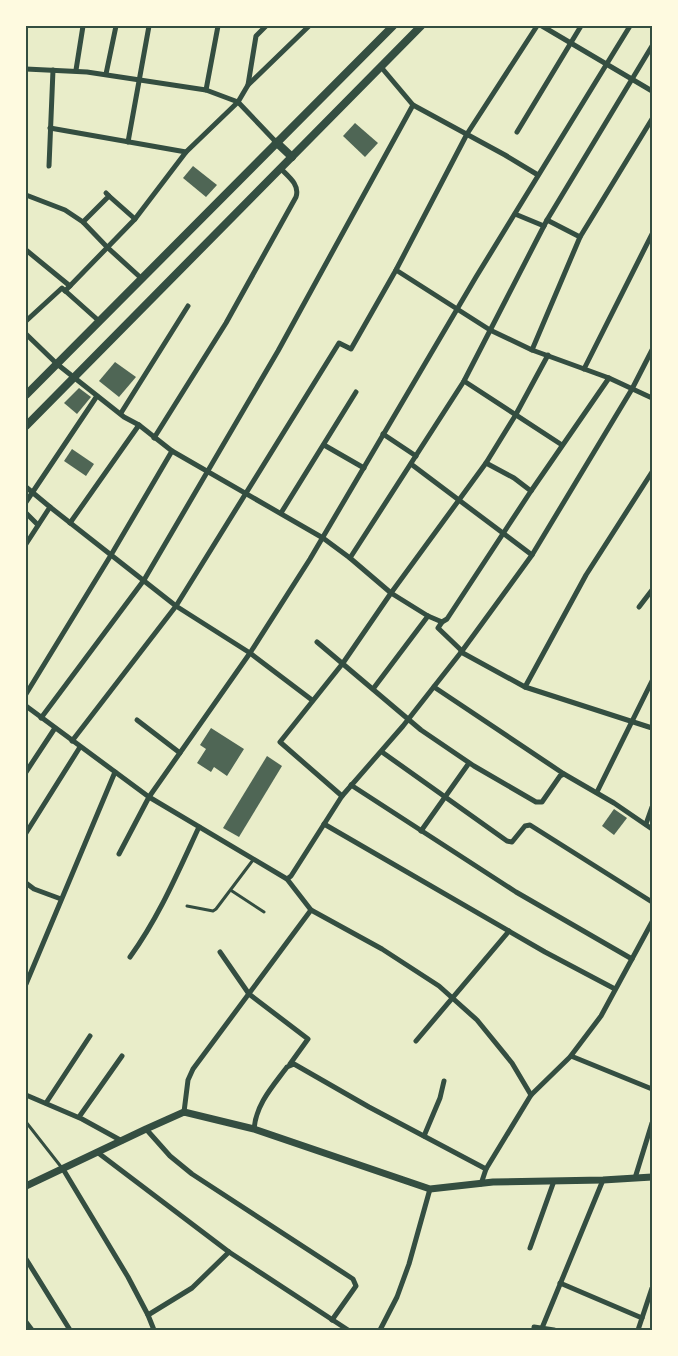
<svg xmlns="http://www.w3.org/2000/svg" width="678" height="1356" viewBox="0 0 678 1356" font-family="'Open Sans',sans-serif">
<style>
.building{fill:#4f6655}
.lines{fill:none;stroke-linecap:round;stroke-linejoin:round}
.service{stroke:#344e41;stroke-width:3}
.minor{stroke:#344e41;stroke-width:5}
.tertiary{stroke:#344e41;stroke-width:7}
.secondary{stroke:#344e41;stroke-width:8}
.neatline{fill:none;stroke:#344e41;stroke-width:2}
</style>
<rect width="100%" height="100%" fill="#e9edc9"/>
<g class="building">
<path d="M355 123 378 143 365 157 343 136Z"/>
<path d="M193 166 217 185 206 197 183 178Z"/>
<path d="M115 362 136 377 119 397 99 381Z"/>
<path d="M79 388 91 397 77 414 64 403Z"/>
<path d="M72 449 94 464 86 476 64 461Z"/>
<path d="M211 728 244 749 227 776 214 767 211 772 197 763 206 749 200 745Z"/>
<path d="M267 756 282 766 239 837 223 828Z"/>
<path d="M614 809 627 818 614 835 602 826Z"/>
</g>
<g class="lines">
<g class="service">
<path d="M232 891 264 912"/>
<path d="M187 906 213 911 216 909 253 860"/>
<path d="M26 1122 62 1168"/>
</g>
<g class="minor">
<path d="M542 26 652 91"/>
<path d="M381 67 413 105 505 155 538 175"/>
<path d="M26 69 87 72 206 90 238 102 276 142"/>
<path d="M76 70 83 26"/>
<path d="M106 74 116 26"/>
<path d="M248 85 256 36 266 26"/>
<path d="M206 90 218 26"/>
<path d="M50 128 186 152"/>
<path d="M517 132 581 26"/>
<path d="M128 142 149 26"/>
<path d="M49 166 53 70"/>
<path d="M26 195 65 210 83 222 107 247 141 278"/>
<path d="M109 196 135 219"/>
<path d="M515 214 544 226"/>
<path d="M547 220 580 237"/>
<path d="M83 222 109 196 106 193"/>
<path d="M26 250 70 286"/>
<path d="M396 270 490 330 532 350 609 378 652 398"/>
<path d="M65 291 135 219 186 152 238 102 248 85 309 26"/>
<path d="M26 321 62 288 99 321"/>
<path d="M26 334 57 364 124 417 139 425 172 451 323 538 350 558 391 593 428 616 442 622"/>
<path d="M532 350 580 237 652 119"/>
<path d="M584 369 652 234"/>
<path d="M464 381 562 445"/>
<path d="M121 413 188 306"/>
<path d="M383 434 416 456"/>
<path d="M154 438 226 323 296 197C300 185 289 177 280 168"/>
<path d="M324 445 364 468"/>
<path d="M486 463 514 478 531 491"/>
<path d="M411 464 532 555"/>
<path d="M26 487 50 507 26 544"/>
<path d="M26 502 97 396"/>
<path d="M50 507 176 606 250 653 312 700"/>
<path d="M26 513 38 525"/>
<path d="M281 513 356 392"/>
<path d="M70 523 139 425"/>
<path d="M350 558 464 381 547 220 652 46"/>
<path d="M639 607 652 590"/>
<path d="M317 642 421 730 474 766 536 802H542L560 776 564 774 614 803 652 829"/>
<path d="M462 651 438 628 442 622 447 619 531 491 609 378"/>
<path d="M461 652 525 687 652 728"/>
<path d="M434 687 564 774"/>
<path d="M525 687 586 575 652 472"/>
<path d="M373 689 428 616"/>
<path d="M26 694 111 555 172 451"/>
<path d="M26 706 149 797 287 879 311 910 382 949 439 986 477 1020 512 1063 531 1095"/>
<path d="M41 718 144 580 278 351 413 105"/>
<path d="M137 720 180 753"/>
<path d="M72 741 176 606 339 343 351 349 396 270 467 134 537 26"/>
<path d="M382 752 507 841 512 842 525 826 530 825 652 902"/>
<path d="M26 772 55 728"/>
<path d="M351 785 516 892 632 959"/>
<path d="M597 792 652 681"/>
<path d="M342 796 280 742 343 663 391 593 486 463 515 416 548 355"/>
<path d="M324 824 545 952 615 989"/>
<path d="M646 824 652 807"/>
<path d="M421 831 469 763"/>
<path d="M26 833 80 747"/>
<path d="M119 854 149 797 250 653 310 559 476 277 630 26"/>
<path d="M287 879 291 876 342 796 403 726 462 651 532 555 632 389 652 350"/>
<path d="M26 883 34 889 61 899"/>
<path d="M220 952 249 994 308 1039 290 1064"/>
<path d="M130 957C159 917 178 872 199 827"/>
<path d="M26 984 115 772"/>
<path d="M416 1041 509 931"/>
<path d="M571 1056 652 1089"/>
<path d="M26 1095 82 1119 122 1141"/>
<path d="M46 1103 90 1036"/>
<path d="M184 1112 188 1080 193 1069 311 910"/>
<path d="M79 1117 122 1056"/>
<path d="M146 1129 170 1156 192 1174 353 1279 356 1286 332 1320"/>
<path d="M254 1129C256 1104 273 1086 287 1067L294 1064 369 1107 486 1169"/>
<path d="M424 1136 440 1098 444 1081"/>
<path d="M97 1152 229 1252 348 1330"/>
<path d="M63 1169 128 1277 148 1315 154 1330"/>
<path d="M635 1178 652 1123"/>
<path d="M481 1184 486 1169 531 1095 570 1057 601 1016 652 922"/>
<path d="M530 1248 554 1181"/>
<path d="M26 1259 70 1330"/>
<path d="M560 1283 642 1318"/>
<path d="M148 1315 192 1288 229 1252"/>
<path d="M26 1322 32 1330"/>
<path d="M534 1327 554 1330"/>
<path d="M542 1328 603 1180"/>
<path d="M380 1330 397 1297 409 1264 430 1189"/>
<path d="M638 1330 652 1288"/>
</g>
<path class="tertiary" d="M26 1186 146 1129 184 1112 254 1129 430 1189 493 1182 603 1180 652 1177"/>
<g class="secondary">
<path d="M276 142 292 157"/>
<path d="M26 395 393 26"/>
<path d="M26 426 421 26"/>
</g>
</g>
<rect width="678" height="1356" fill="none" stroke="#fefae0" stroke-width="54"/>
<rect x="27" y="27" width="624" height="1302" class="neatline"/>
</svg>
